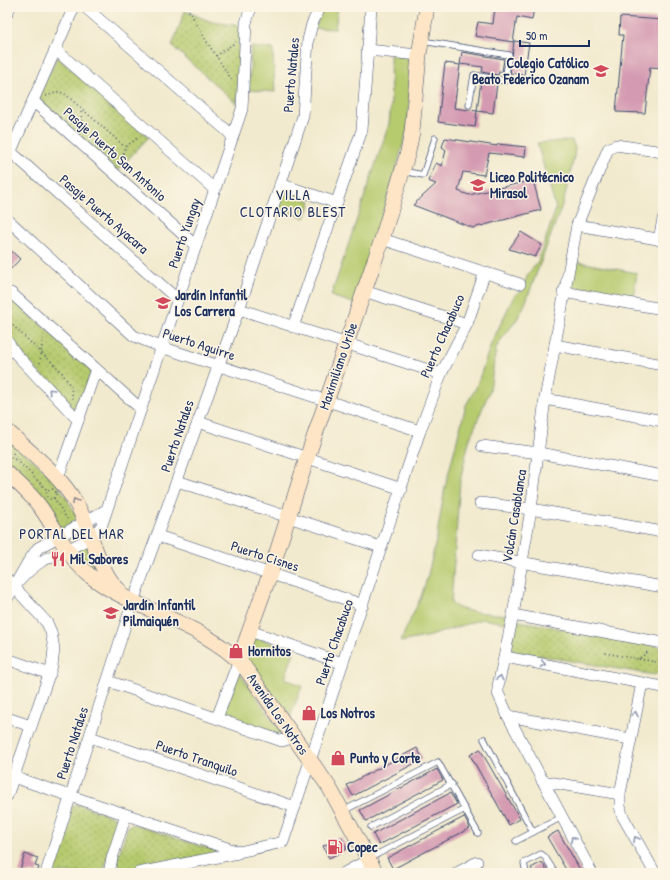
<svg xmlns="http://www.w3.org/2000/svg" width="670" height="880" viewBox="0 0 670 880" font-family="'Patrick Hand',sans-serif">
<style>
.grass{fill:#b6ca6e;stroke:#687c66}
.park{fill:url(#park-dots);stroke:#687c66}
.building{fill:#d49ab1}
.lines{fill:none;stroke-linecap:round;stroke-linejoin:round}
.lane-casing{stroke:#3b4b6f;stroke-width:7}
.street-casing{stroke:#3b4b6f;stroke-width:12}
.secondary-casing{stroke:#3b4b6f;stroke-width:16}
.path{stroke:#3b4b6f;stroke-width:1.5;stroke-dasharray:1 3;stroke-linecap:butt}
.lane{stroke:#fff;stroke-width:5.5}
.street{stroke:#fff;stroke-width:11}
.secondary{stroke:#fde5c5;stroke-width:15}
.oneway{stroke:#8d97ae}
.oneway2{stroke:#8c8a92}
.labels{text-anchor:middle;stroke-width:3;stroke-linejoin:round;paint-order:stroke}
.poi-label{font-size:14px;font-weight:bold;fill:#1b2f5e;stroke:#fcf5e5;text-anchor:start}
.street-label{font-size:14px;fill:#1b2f5e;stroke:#fcf5e5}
.neighbourhood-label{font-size:15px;letter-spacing:1px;fill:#1b2f5e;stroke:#fcf5e5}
</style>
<defs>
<pattern id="park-dots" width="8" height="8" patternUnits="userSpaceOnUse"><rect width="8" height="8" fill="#b6ca6e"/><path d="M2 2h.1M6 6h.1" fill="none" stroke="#93a45e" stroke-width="1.8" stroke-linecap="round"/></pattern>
</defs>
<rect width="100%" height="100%" fill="#fcf5e5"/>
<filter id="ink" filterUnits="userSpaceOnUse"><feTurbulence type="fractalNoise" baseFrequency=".025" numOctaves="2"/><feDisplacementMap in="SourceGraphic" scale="8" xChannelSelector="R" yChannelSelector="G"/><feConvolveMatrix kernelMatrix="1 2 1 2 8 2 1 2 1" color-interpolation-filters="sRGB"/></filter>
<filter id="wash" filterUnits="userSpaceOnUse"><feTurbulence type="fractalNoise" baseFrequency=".012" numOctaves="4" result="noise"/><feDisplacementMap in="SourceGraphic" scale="16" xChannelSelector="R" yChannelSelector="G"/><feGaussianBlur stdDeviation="0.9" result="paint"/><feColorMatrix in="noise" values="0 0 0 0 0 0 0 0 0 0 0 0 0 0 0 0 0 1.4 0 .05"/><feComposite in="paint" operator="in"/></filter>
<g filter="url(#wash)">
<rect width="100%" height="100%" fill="#f2eace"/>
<g class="grass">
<path d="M324 7H338L335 29 315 28Z"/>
<path d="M251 47 273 49 275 92 249 90Z"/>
<path d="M390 55 412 58 408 128 356 304 331 296 389 124 391 104Z"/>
<path d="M572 140 575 148 574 157 564 200 525 304 516 321 503 337 496 348 490 390 469 441 460 481 451 603C459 613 493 613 507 615L505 623 482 619 430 636 400 642 421 597 428 575 436 541 445 487 466 405 476 388 491 344 514 296 522 290 528 274 538 261 556 209 537 143Z"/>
<path d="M283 191 311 201 305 218 277 208Z"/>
<path d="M574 261 637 273 633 298 569 286Z"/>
<path d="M89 542 109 584 74 550Z"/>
<path d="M259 638 294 652 285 678 302 686 289 720 244 659 251 639Z"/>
<path d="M239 672 285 737 223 716Z"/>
</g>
<g class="park">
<path d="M185 11 212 22 241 26 237 104 172 46Z"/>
<path d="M57 57 149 137 117 171 37 98Z"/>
<path d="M7 295 89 366 91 372 78 411H75L19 351 7 335Z"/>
<path d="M7 438 55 479 79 519 62 529 7 467Z"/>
<path d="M519 621 659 646C665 654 666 671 654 675L513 651 511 645 516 622Z"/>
<path d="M77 804 116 818V831L103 873H50L69 809Z"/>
<path d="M133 824 136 825 219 852 214 855 117 873 114 870 128 826Z"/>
</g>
<g id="blocks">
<g class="building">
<path d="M495 7H534L532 20 517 17 513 42 475 36 478 22 493 24Z"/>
<path d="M620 17 663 20V68L650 67 645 113 616 112 623 35H619Z"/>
<path d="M514 41 529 43 524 75 510 73Z"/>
<path d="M462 52 504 59 502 72H499L498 75 482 72 483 67 460 64Z"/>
<path d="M445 63 460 65 454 108 477 111 475 127 438 122Z"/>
<path d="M481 81 497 84 493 113 477 111Z"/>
<path d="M445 138 497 146 498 144 526 147 525 157 489 153 484 175 463 172 458 191 469 195 533 180 541 210 473 228 413 205 436 184 428 181 436 163 442 166 446 150 442 147Z"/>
<path d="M521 232 542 245 535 257 509 249Z"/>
<path d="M7 247 20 259 7 273Z"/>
<path d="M417 748 423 759 353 796 347 785Z"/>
<path d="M480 749 520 819 509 825 470 755Z"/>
<path d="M437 769 443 780 366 821 360 810Z"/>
<path d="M450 793 457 804 379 845 373 834Z"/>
<path d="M464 817 470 828 393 869 387 858Z"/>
<path d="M558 831 582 873H568L547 837Z"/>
<path d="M341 837 347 849 329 858 323 846Z"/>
<path d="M25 854 38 858 35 866 39 867 37 873H19Z"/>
<path d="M542 862 548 873H534L531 868Z"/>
</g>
</g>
</g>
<g filter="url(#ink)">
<use href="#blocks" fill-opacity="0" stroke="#3b4b6f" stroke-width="1"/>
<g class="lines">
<g class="lane-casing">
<g id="lane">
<path d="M422 41 509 55 505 81 474 75 469 105"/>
<path d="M402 171 423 175 435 138"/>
<path d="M484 739 533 832"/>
<path d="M343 811 438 762 478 833"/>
<path d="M371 827 452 784"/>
<path d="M516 841 562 817"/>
<path d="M368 859 465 809"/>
<path d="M526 873 524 863 541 854 545 857 555 873"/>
</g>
</g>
<g class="street-casing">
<g id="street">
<path d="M85 7 233 136"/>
<path d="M7 13 10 7"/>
<path d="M56 50 214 189"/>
<path d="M367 50 419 55"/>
<path d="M33 101 196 246"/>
<path d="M11 152 177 299"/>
<path d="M7 160 74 7"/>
<path d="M280 184 337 203"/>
<path d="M7 219 134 336 161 347 420 431"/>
<path d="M577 225 663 240"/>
<path d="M382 239 520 284"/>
<path d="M659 240 663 219"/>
<path d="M364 291 467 324"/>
<path d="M7 292 11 293 141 409"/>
<path d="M563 292 663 309"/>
<path d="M239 309 441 374"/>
<path d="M293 327 362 130 371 7"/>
<path d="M7 341 16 354 78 420"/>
<path d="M555 345 663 365"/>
<path d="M545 399 663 421"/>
<path d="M198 422 402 489"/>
<path d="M482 446 539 453 663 476"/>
<path d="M58 478 96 369"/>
<path d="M177 481 381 547"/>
<path d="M480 503 531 509 663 532"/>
<path d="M158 536 363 605"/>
<path d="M479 555 663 587"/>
<path d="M7 579 47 623 51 632 54 649 52 666 7 796"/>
<path d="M14 587C22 577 31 568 42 561 60 551 87 545 101 527L242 109 246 23 251 7"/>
<path d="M7 599 28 562 38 548 106 510"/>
<path d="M513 615 663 643"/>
<path d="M250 631 342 663"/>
<path d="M505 657 663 687"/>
<path d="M7 659 50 674"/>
<path d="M108 681 282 741 295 737"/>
<path d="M642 683 620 794V806L622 815 655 873"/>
<path d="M508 716 630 739"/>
<path d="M7 718 31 726"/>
<path d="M217 718 239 660"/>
<path d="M90 737 295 807"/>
<path d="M7 775 239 852 283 842 420 431 441 374 467 324 485 272"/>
<path d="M542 781 620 794"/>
<path d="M46 873 130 610 239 309 303 116 308 40 312 24 320 7"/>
<path d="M109 873 112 858 126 815"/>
<path d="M138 873 238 853"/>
<path d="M344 873 368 860"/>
<path d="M457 873 477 862"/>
<path d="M592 873 508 716 498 693V686L513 615 531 509 545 399 577 225 608 149 616 145 663 152"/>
</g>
</g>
<g class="secondary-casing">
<g id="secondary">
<path d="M7 431C32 454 59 474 76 503 91 528 98 572 119 590"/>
<path d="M7 473C19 484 31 494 41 508 58 532 69 560 93 578 139 612 202 623 243 665L329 787 376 873"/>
<path d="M239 660 270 574 307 458 382 239 408 152 412 132 419 55 427 7"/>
</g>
</g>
<g class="path">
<path d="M187 7 207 42 232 80"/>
<path d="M216 56 236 42"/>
<path d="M46 96 58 92 64 93 125 147"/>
<path d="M81 108 82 130"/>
<path d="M120 165 125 147 139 137"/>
<path d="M7 320 61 371 71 387 73 400"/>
<path d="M40 363 43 335"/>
<path d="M13 453 19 462 47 490"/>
<path d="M7 456 18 461"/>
<circle cx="51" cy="494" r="5"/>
<path d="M54 498 67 519"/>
<path d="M605 653 639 659 649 651"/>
<path d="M639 659 663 663"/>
</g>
<use href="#lane" class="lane"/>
<use href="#street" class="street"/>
<use href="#secondary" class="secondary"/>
</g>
<defs><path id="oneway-chevron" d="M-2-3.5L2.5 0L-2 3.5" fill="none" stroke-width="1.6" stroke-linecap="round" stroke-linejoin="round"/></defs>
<g class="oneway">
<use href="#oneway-chevron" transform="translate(51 391) rotate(-134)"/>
<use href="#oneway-chevron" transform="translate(543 664) rotate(11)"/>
<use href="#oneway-chevron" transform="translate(500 678) rotate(-77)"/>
<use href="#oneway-chevron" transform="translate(635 714) rotate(-78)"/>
<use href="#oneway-chevron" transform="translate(573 839) rotate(-119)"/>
<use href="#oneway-chevron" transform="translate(636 839) rotate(-119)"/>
</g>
<use class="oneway2" href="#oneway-chevron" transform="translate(75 501) rotate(-121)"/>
</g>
<defs>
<g id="school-bare" transform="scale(1.2)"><path d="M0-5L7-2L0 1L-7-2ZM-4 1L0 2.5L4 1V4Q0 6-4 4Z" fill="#d1495b" stroke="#fcf5e5" stroke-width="2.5" paint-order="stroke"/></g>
<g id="restaurant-bare" transform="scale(1.2)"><path d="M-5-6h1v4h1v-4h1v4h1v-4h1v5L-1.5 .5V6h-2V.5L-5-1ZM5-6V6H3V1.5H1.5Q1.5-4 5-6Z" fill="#d1495b" stroke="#fcf5e5" stroke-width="2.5" paint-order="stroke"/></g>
<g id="shop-bare" transform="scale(1.2)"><path d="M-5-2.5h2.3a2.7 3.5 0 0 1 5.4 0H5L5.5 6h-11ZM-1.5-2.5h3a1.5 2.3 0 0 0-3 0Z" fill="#d1495b" stroke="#fcf5e5" stroke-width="2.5" paint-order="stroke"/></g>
<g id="fuel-bare" transform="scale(1.2)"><path d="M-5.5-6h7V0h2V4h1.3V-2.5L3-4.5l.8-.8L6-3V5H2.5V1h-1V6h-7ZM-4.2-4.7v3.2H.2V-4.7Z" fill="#d1495b" stroke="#fcf5e5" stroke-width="2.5" paint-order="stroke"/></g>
</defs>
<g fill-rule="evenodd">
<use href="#school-bare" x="601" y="71"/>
<use href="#school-bare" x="478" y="185"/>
<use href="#school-bare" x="163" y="303"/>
<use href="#restaurant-bare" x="58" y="559"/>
<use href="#school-bare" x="111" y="613"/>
<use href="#shop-bare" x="236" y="651"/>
<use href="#shop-bare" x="309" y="713"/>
<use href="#shop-bare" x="338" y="758"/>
<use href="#fuel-bare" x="335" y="847"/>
</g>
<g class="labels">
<g class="poi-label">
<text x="589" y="68" text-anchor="end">Colegio Católico<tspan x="589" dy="16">Beato Federico Ozanam</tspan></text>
<text x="490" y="182">Liceo Politécnico<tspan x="490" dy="16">Mirasol</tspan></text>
<text x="175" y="300">Jardín Infantil<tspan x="175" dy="16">Los Carrera</tspan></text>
<text x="70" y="564">Mil Sabores</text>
<text x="123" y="610">Jardín Infantil<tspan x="123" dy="16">Pilmaiquén</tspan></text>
<text x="248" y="656">Hornitos</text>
<text x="321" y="718">Los Notros</text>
<text x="350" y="763">Punto y Corte</text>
<text x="347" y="852">Copec</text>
</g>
<g class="street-label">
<text transform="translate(291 75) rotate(-85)" y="5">Puerto Natales</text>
<text transform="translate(115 154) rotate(42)" y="5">Pasaje Puerto San Antonio</text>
<text transform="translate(104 214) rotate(41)" y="5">Pasaje Puerto Ayacara</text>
<text transform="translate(184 233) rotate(-71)" y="5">Puerto Yungay</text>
<text transform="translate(442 336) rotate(-66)" y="5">Puerto Chacabuco</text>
<text transform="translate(199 344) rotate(18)" y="5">Puerto Aguirre</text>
<text transform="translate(338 366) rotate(-71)" y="5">Maximiliano Uribe</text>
<text transform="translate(177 436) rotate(-71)" y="5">Puerto Natales</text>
<text transform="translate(514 516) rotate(-81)" y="5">Volcán Casablanca</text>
<text transform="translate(265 556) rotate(18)" y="5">Puerto Cisnes</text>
<text transform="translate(334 642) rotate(-71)" y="5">Puerto Chacabuco</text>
<text transform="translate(278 714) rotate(55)" y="5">Avenida Los Notros</text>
<text transform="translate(72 743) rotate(-72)" y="5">Puerto Natales</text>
<text transform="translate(197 758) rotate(19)" y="5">Puerto Tranquilo</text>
</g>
<g class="neighbourhood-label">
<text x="293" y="200">VILLA<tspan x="293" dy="17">CLOTARIO BLEST</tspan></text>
<text x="72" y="539">PORTAL DEL MAR</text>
</g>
</g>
<rect width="670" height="880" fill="none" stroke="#fcf5e5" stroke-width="24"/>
<path d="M520 40v6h69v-6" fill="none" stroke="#1b2f5e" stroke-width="2"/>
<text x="526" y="40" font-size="12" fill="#1b2f5e" stroke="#fcf5e5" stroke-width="3" paint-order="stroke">50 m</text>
</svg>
